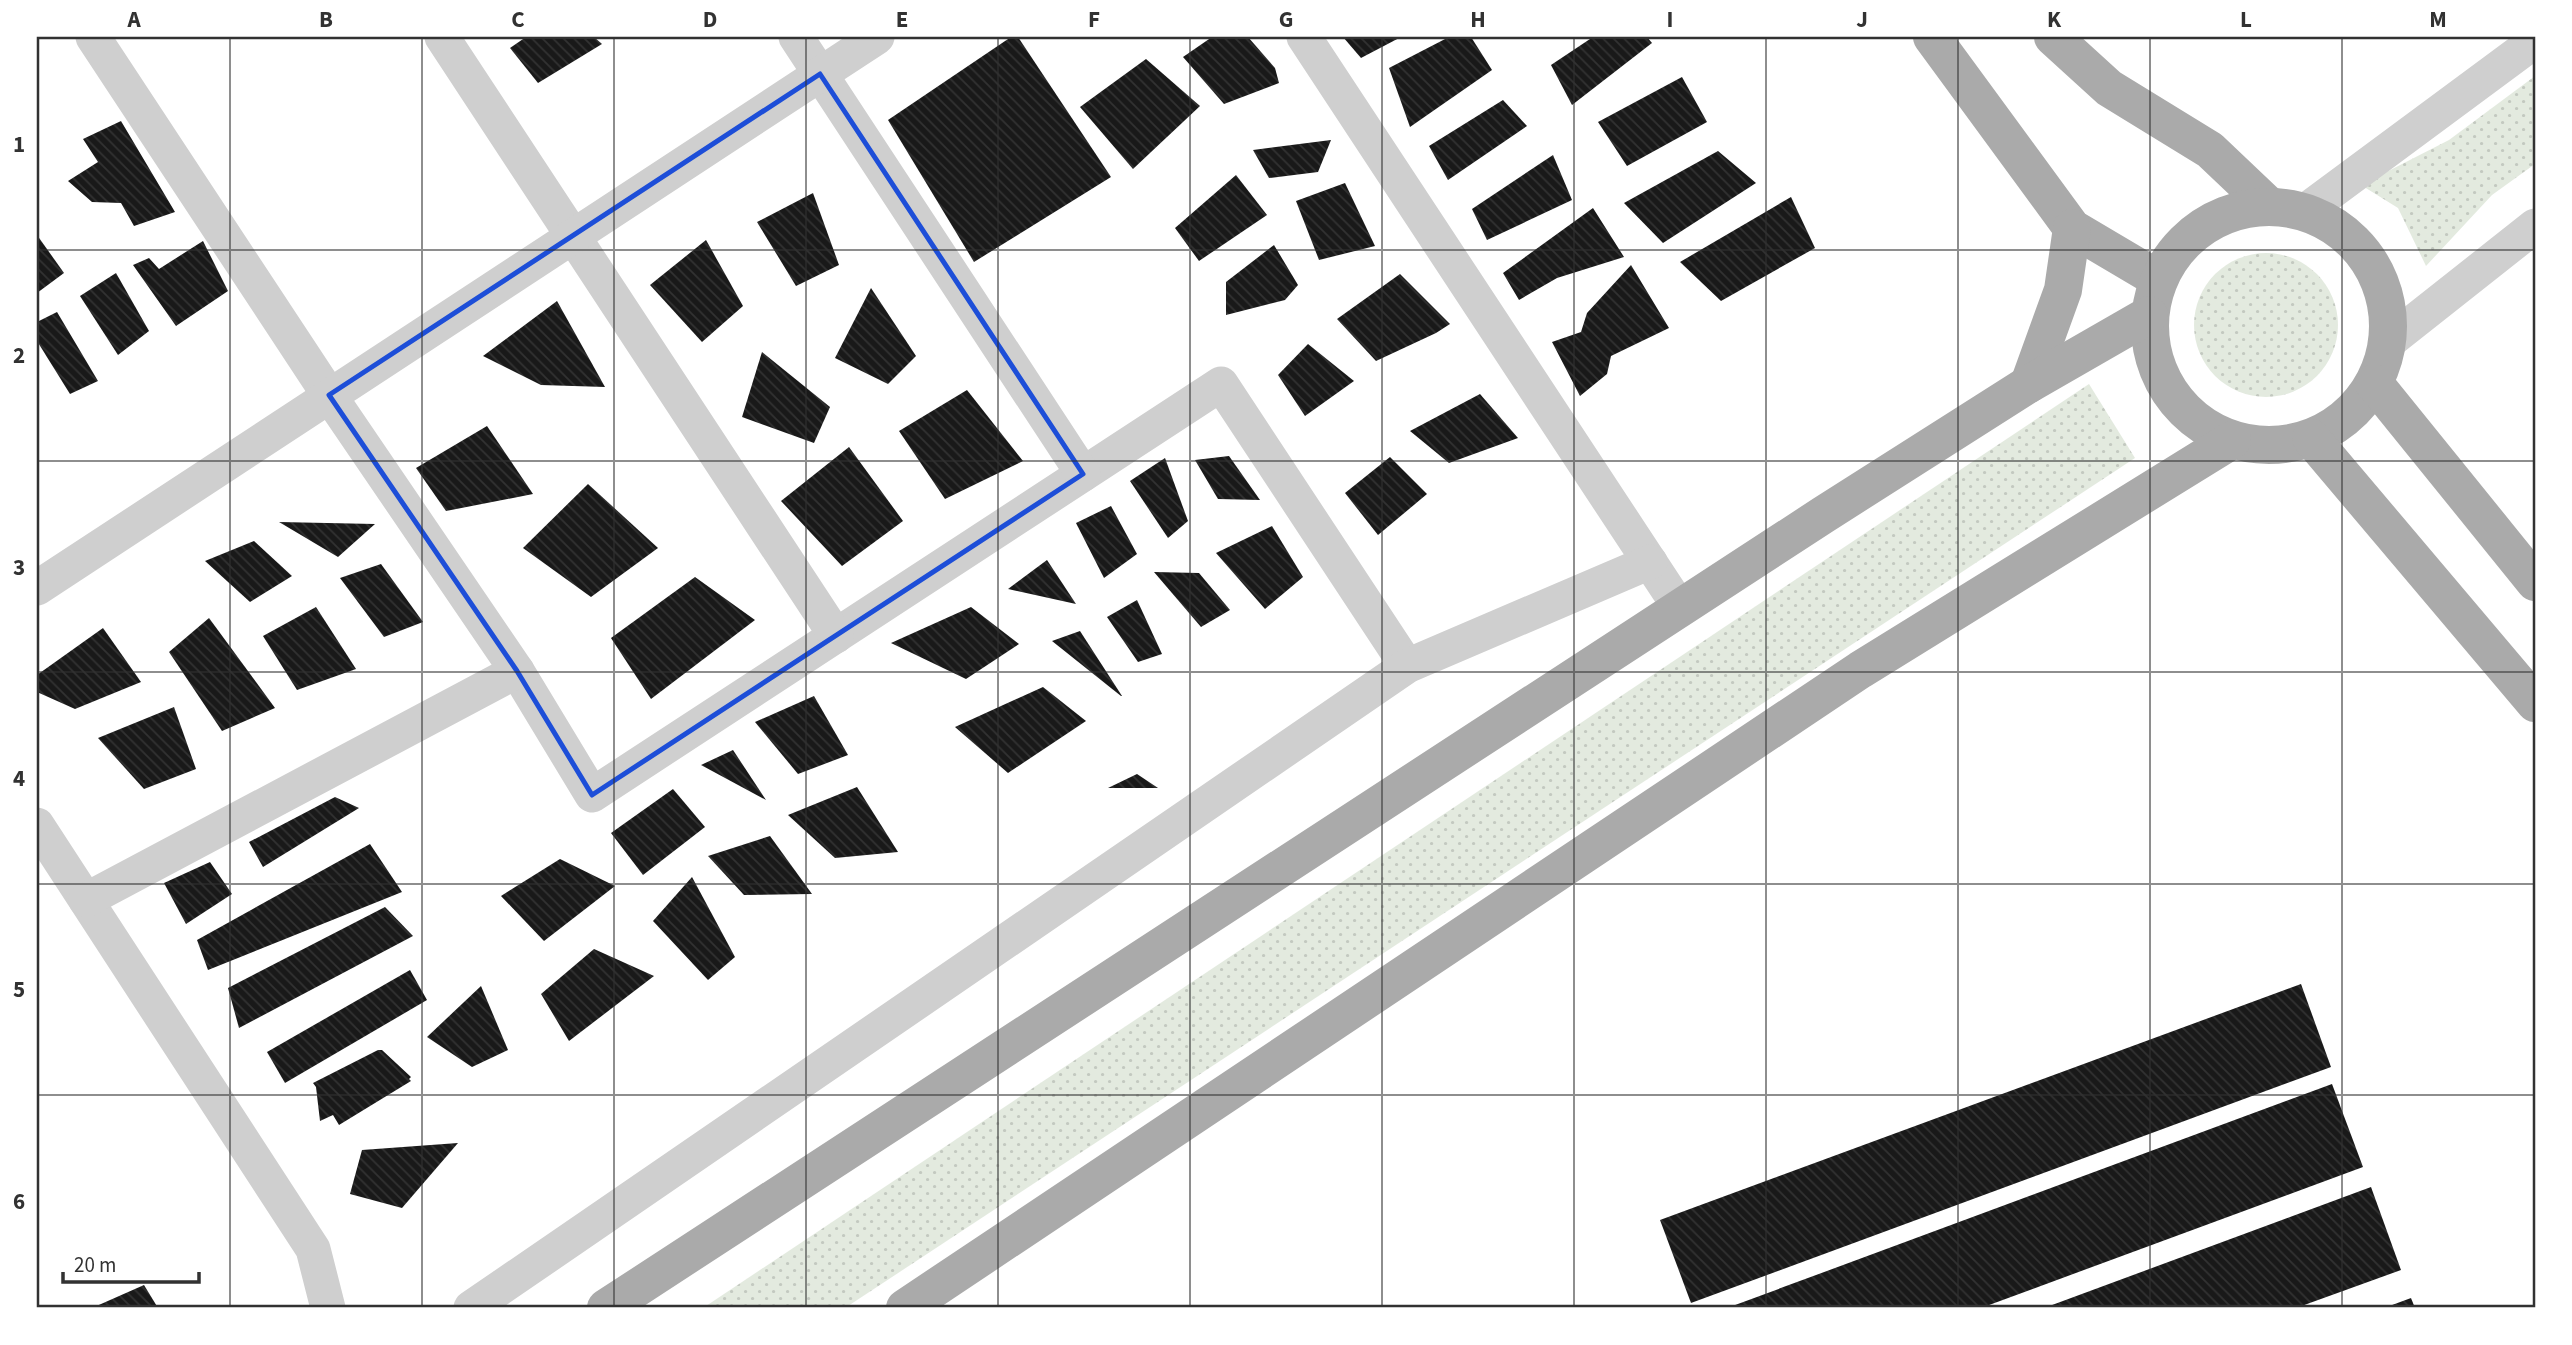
<svg xmlns="http://www.w3.org/2000/svg" width="2572" height="1345" viewBox="0 0 2572 1345" font-family="'Source Sans 3',sans-serif">
<style>
.grass{fill:url(#grass-dots)}
.building{fill:url(#building-back-hatch)}
.lines{fill:none;stroke-linecap:round;stroke-linejoin:round}
.minor{stroke:#cfcfcf;stroke-width:35}
.primary{stroke:#aaa;stroke-width:38}
.marked{fill:none;stroke:#1d4ed8;stroke-width:5;stroke-linejoin:round}
.grid{fill:none;stroke:#323232;stroke-width:2;stroke-opacity:0.55}
.neatline{fill:none;stroke:#323232;stroke-width:2.5}
.grid-label{font-size:23px;text-anchor:middle;font-weight:bold;fill:#323232}
</style>
<defs>
<pattern id="grass-dots" width="8" height="8" patternUnits="userSpaceOnUse" patternTransform="scale(1.75)"><rect width="8" height="8" fill="#e3eadf"/><path d="M2 2h.1M6 6h.1" fill="none" stroke="#c3c9c0" stroke-width="1.8" stroke-linecap="round"/></pattern>
<pattern id="building-back-hatch" width="6" height="6" patternUnits="userSpaceOnUse" patternTransform="scale(1.75)"><rect width="6" height="6" fill="#191919"/><path d="M-1 5l2 2M0 0l6 6M5-1l2 2" fill="none" stroke="#323232"/></pattern>
</defs>
<rect width="100%" height="100%" fill="#fff"/>
<g class="grass">
<path d="M2535 76V164L2492 195 2426 266 2398 208 2361 185 2449 140Z"/>
<circle cx="2266" cy="325" r="72"/>
<path d="M2089 384 2135 458 845 1308H703Z"/>
</g>
<g class="building">
<path d="M526 37H594L602 44 538 83 510 48Z"/>
<path d="M1011 37H1018L1111 177 974 262 888 120Z"/>
<path d="M1212 37H1248L1275 68 1279 83 1224 104 1183 57Z"/>
<path d="M1343 37H1401L1361 58Z"/>
<path d="M1449 37H1471L1492 70 1410 127 1389 68Z"/>
<path d="M1593 37H1647L1652 43 1572 105 1551 65Z"/>
<path d="M1146 59 1200 106 1133 169 1080 107Z"/>
<path d="M1682 77 1707 122 1627 166 1598 122Z"/>
<path d="M1503 100 1527 126 1448 180 1429 146Z"/>
<path d="M121 121 175 212 134 226 121 203 92 202 68 181 98 162 83 139Z"/>
<path d="M1331 140 1318 172 1269 178 1253 150Z"/>
<path d="M1718 151 1756 183 1663 243 1624 203Z"/>
<path d="M1553 155 1572 200 1487 240 1472 209Z"/>
<path d="M1236 175 1267 215 1199 261 1175 228Z"/>
<path d="M1345 183 1375 246 1319 260 1296 201Z"/>
<path d="M813 193 839 265 796 286 757 222Z"/>
<path d="M1791 197 1815 248 1721 301 1680 262Z"/>
<path d="M1593 208 1624 257 1557 278 1519 300 1503 273Z"/>
<path d="M37 235 64 273 37 293Z"/>
<path d="M706 240 743 306 702 342 650 285Z"/>
<path d="M203 241 228 291 176 326 133 265 149 258 159 269Z"/>
<path d="M1274 245 1298 285 1285 300 1226 315V282Z"/>
<path d="M1631 265 1669 328 1611 356 1607 374 1580 396 1552 342 1581 332 1587 313Z"/>
<path d="M116 273 149 331 118 355 80 296Z"/>
<path d="M1400 274 1450 324 1436 333 1376 361 1337 319Z"/>
<path d="M871 288 916 356 888 384 835 358Z"/>
<path d="M557 301 605 387 541 385 483 356Z"/>
<path d="M57 312 98 381 70 394 37 341V322Z"/>
<path d="M1308 344 1354 381 1305 416 1278 375Z"/>
<path d="M762 352 830 407 814 443 742 417Z"/>
<path d="M967 390 1023 461 945 499 899 431Z"/>
<path d="M1480 394 1518 438 1449 463 1410 431Z"/>
<path d="M487 426 533 494 446 511 416 468Z"/>
<path d="M849 447 903 521 842 566 781 501Z"/>
<path d="M1229 456 1260 500 1218 499 1195 460Z"/>
<path d="M1390 457 1427 494 1378 535 1345 493Z"/>
<path d="M1165 458 1188 521 1168 538 1130 481Z"/>
<path d="M588 484 658 548 591 597 523 548Z"/>
<path d="M1111 506 1137 554 1104 578 1076 523Z"/>
<path d="M279 522 375 524 338 557Z"/>
<path d="M1272 526 1303 577 1265 609 1216 553Z"/>
<path d="M254 541 292 576 250 602 205 561Z"/>
<path d="M1047 560 1076 604 1008 589Z"/>
<path d="M381 564 423 622 384 637 340 578Z"/>
<path d="M1154 572 1199 573 1230 610 1201 627Z"/>
<path d="M695 577 755 620 651 699 611 638Z"/>
<path d="M1137 600 1162 654 1138 662 1107 617Z"/>
<path d="M316 607 356 669 297 690 263 636Z"/>
<path d="M971 607 1019 644 966 679 891 643Z"/>
<path d="M209 618 275 708 222 731 169 652Z"/>
<path d="M103 628 141 682 75 709 37 692V675Z"/>
<path d="M1080 631 1122 696H1121L1052 641Z"/>
<path d="M1043 687 1086 721 1008 773 955 727Z"/>
<path d="M814 696 848 755 798 774 755 722Z"/>
<path d="M174 707 196 769 144 789 98 738Z"/>
<path d="M733 750 766 800 701 765Z"/>
<path d="M1137 774 1158 788H1108Z"/>
<path d="M857 787 898 852 835 858 788 815Z"/>
<path d="M673 789 705 827 643 875 611 833Z"/>
<path d="M335 797 359 808 263 867 249 842Z"/>
<path d="M770 836 812 894 744 895 708 856Z"/>
<path d="M370 844 402 892 208 970 197 940Z"/>
<path d="M560 859 615 886 544 941 501 896Z"/>
<path d="M210 862 232 894 186 924 164 883Z"/>
<path d="M692 877 735 957 708 980 653 921Z"/>
<path d="M385 907 413 936 239 1028 228 988Z"/>
<path d="M594 949 654 976 569 1041 541 994Z"/>
<path d="M410 970 427 1000 285 1083 267 1052Z"/>
<path d="M2301 984 2331 1067 1691 1303 1660 1220Z"/>
<path d="M481 986 508 1050 472 1067 427 1037Z"/>
<path d="M378 1050H382L411 1077 409 1079 411 1081 339 1125 333 1115 320 1121 316 1087 313 1083Z"/>
<path d="M2332 1084 2363 1167 1981 1308H1727Z"/>
<path d="M458 1143 402 1208 350 1194 362 1150Z"/>
<path d="M2371 1187 2401 1270 2296 1308H2044Z"/>
<path d="M144 1285 158 1308H92Z"/>
<path d="M2411 1298 2415 1308H2384Z"/>
</g>
<g class="lines">
<g class="minor">
<path d="M93 37 329 395 517 671 592 795 1221 384 1407 666"/>
<path d="M442 37 836 636"/>
<path d="M796 37 1083 474"/>
<path d="M1304 37 1680 608"/>
<path d="M2304 212 2535 41"/>
<path d="M2387 343 2535 226"/>
<path d="M37 588 877 37"/>
<path d="M37 825 313 1249 328 1308"/>
<path d="M86 900 517 671"/>
<path d="M471 1308 1407 666 1650 562"/>
</g>
<g class="primary">
<path d="M1932 37 2072 228 2158 279"/>
<path d="M2053 37 2109 88 2210 150 2269 206"/>
<circle cx="2269" cy="326" r="119"/>
<path d="M2374 383 2535 582"/>
<path d="M2029 384 2063 290 2072 228"/>
<path d="M2311 438 2535 703"/>
<path d="M606 1308 1823 515 2029 384 2149 315"/>
<path d="M905 1308 1860 670 2232 440"/>
</g>
</g>
<path class="marked" d="M820 74 1083 474 592 795 517 671 329 395Z"/>
<path class="grid" d="M230 37V1308M422 37V1308M614 37V1308M806 37V1308M998 37V1308M1190 37V1308M1382 37V1308M1574 37V1308M1766 37V1308M1958 37V1308M2150 37V1308M2342 37V1308M37 250H2535M37 461H2535M37 672H2535M37 884H2535M37 1095H2535"/>
<rect width="2572" height="1345" fill="none" stroke="#ffffff" stroke-width="77"/>
<path d="M63 1272v10h136v-10" fill="none" stroke="#323232" stroke-width="3.5"/>
<text x="74" y="1272" font-size="21" fill="#323232" stroke="#ffffff" stroke-width="5" paint-order="stroke">20 m</text>
<rect x="38" y="38" width="2496" height="1268" class="neatline"/>
<g class="grid-label">
<text x="134" y="27">A</text>
<text x="326" y="27">B</text>
<text x="518" y="27">C</text>
<text x="710" y="27">D</text>
<text x="902" y="27">E</text>
<text x="1094" y="27">F</text>
<text x="1286" y="27">G</text>
<text x="1478" y="27">H</text>
<text x="1670" y="27">I</text>
<text x="1862" y="27">J</text>
<text x="2054" y="27">K</text>
<text x="2246" y="27">L</text>
<text x="2438" y="27">M</text>
<text x="19" y="152">1</text>
<text x="19" y="363">2</text>
<text x="19" y="575">3</text>
<text x="19" y="786">4</text>
<text x="19" y="997">5</text>
<text x="19" y="1209">6</text>
</g>
</svg>
